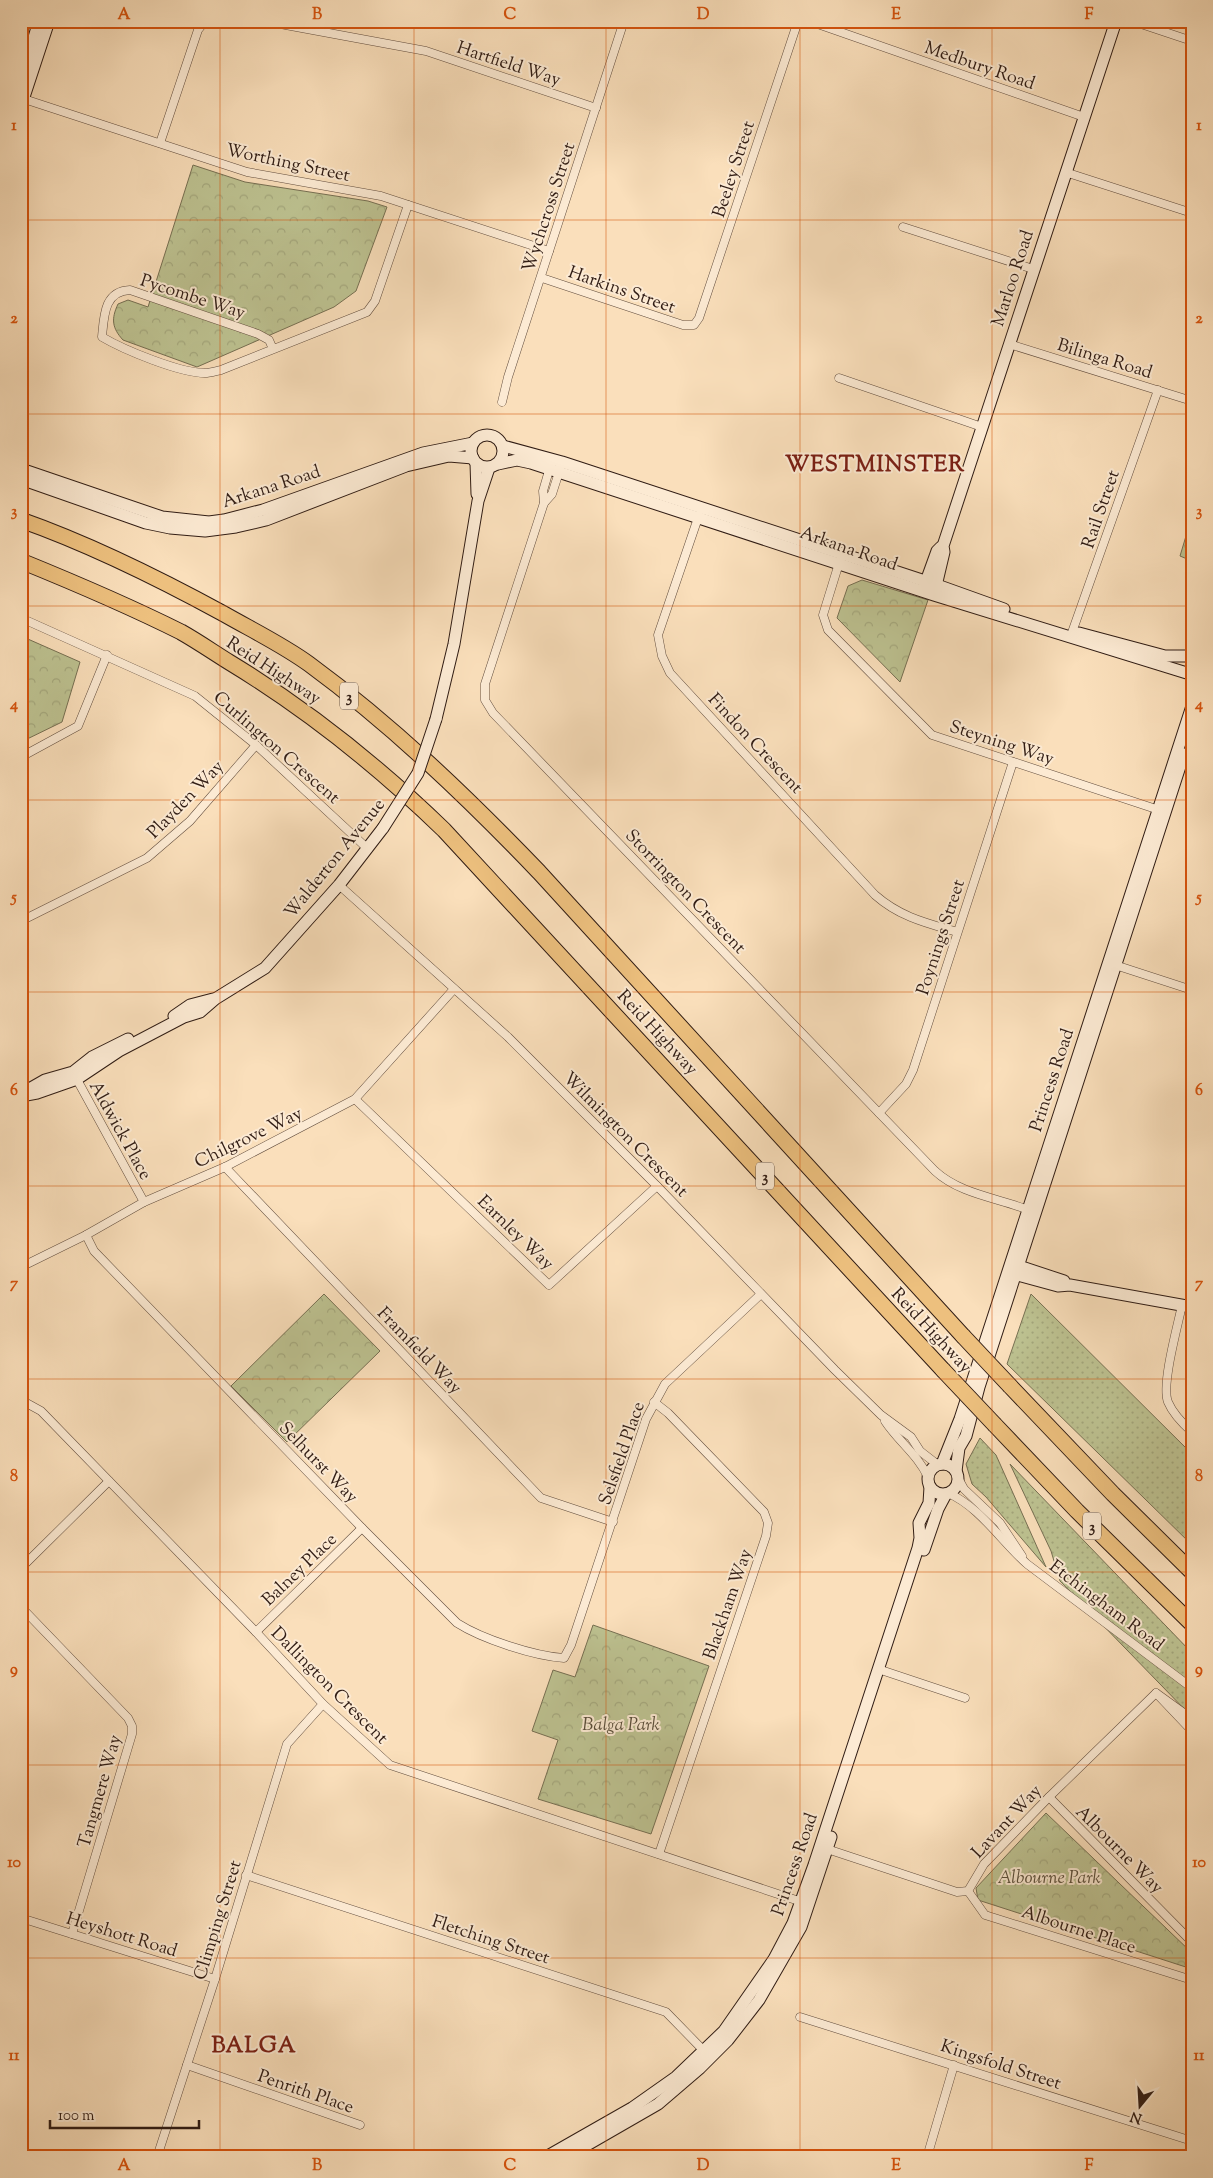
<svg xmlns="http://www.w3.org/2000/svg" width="1213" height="2178" viewBox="0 0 1213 2178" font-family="'Sorts Mill Goudy',serif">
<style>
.grass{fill:url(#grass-dots);stroke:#766f52}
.forest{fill:url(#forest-crowns);stroke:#766f52}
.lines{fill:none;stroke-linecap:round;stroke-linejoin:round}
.street-casing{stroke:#624d3e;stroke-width:9}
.secondary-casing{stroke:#301c14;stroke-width:13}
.highway-casing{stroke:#301c14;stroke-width:17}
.street{stroke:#fcead3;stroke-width:8}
.secondary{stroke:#fcead3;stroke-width:11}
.highway{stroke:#edc07e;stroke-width:15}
.secondary-bridge-casing{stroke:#301c14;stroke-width:13;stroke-linecap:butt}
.highway-bridge-casing{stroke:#301c14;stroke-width:17;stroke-linecap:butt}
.secondary-bridge{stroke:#fcead3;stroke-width:11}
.highway-bridge{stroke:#edc07e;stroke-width:15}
.grid{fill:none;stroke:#d6530d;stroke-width:1;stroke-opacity:0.55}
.labels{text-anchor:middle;stroke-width:4;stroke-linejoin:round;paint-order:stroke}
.shield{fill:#fcead3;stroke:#6d5a4d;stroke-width:1}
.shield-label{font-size:16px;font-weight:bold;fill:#301c14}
.street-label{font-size:18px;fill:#301c14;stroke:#fcead3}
.park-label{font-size:18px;font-style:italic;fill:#5a4e3a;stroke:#fcead3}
.district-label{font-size:22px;font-weight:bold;letter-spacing:1px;fill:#7a1f14;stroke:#fcead3}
.neatline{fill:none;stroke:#d6530d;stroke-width:2}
.grid-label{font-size:16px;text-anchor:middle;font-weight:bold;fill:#d6530d}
</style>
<defs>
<pattern id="grass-dots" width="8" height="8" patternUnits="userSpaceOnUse" patternTransform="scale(1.25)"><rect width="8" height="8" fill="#bdc291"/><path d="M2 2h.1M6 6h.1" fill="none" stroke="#a3a67c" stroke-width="1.8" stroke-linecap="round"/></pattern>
<pattern id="forest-crowns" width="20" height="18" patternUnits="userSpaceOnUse" patternTransform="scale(1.25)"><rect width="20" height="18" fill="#bdc291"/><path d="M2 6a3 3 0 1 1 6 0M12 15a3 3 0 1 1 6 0" fill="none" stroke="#a3a67c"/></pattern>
</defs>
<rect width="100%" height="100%" fill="#fadfbb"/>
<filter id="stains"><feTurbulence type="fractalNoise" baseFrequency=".004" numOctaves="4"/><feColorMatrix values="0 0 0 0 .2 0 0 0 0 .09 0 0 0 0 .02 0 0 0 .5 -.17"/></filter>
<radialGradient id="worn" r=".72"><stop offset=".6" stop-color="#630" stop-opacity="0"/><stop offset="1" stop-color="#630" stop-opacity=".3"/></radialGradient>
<g class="grass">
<path d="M1031 1294 1192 1454V1545L1007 1364Z"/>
<path d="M980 1438 996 1455 1046 1567 986 1497 972 1484 966 1464Z"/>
<path d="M1010 1464 1192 1653V1717L1060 1581 1051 1551Z"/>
</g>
<g class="forest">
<path d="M193 165 245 182 368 201 387 207 356 291 334 307 197 367 123 340C112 328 111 319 118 304L128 300 148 307Z"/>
<path d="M1192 516V561L1180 556Z"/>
<path d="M862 580 928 600 900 682 837 618 848 586Z"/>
<path d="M21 636 80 662 62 722 21 742Z"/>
<path d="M324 1294 380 1351 287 1442 231 1386Z"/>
<path d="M593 1625 709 1666 651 1834 538 1799 558 1740 532 1731 553 1670 575 1677Z"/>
<path d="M1046 1813 1192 1953V1969L978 1900 976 1888Z"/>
</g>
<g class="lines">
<g class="street-casing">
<g id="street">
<path d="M26 21 40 26"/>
<path d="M264 21 426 51 596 108"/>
<path d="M809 21 1084 117"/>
<path d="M1132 21 1192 41"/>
<path d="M21 98 247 172 381 196 549 251"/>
<path d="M160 143 198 30 205 21"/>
<path d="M1065 172 1192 213"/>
<path d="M903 227 1033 269"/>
<path d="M542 278 683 325H694L699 318 798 21"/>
<path d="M1009 344 1192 401"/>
<path d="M273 349 269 340 258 334 130 290C104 291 104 316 102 337 124 350 180 373 205 373 210 373 216 371 221 370L367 312 375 301 408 205"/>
<path d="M839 378 982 427"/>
<path d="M502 402 508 377 624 21"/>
<path d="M550 467 543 491 544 503 485 684V700L493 713 935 1171C961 1195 1000 1198 1031 1211"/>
<path d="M544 503 552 494 560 469"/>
<path d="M699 515 658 635 662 656 670 673 875 895C900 917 926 923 957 932"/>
<path d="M840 560 823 615 828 630 932 735 1162 811"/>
<path d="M21 618 195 696 256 745 368 849"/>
<path d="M1070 638 1158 390"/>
<path d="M21 757 78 726 107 655"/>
<path d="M339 885 508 1037 657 1186 835 1370 881 1415 911 1437 920 1451 938 1465"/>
<path d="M21 921 147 858 190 821 256 745"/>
<path d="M1112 964 1192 990"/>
<path d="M75 1076 144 1202"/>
<path d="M355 1099 549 1285 657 1186"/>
<path d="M879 1113 906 1084 913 1070 1013 762"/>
<path d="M225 1167 541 1498 613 1522"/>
<path d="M86 1235 94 1251 362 1528 457 1623C482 1639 534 1656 564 1658L571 1645 646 1419 665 1384 761 1294"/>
<path d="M21 1267 86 1235 144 1202 225 1167 355 1099 454 989"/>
<path d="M1182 1305C1178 1325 1161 1385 1168 1402 1173 1414 1182 1423 1192 1432"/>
<path d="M21 1400 41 1411 256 1632 323 1704 390 1765 805 1903"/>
<path d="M654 1402 668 1413 764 1512 768 1523 766 1536 659 1854"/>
<path d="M885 1421C898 1441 918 1455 928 1477"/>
<path d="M958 1478 964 1489 1000 1523 1022 1556"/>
<path d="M948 1493C980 1507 1001 1541 1027 1564L1192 1688"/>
<path d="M21 1568 109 1481"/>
<path d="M21 1607 128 1718 132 1726V1734L72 1934"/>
<path d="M256 1632 362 1528"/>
<path d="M878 1669 965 1698"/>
<path d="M1192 1719 1156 1693 1192 1731"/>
<path d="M1049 1797 1192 1942"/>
<path d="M827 1849 957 1892 968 1891 984 1864 1049 1797 1156 1693"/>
<path d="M246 1875 666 2012 707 2054"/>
<path d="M968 1891 985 1915 1192 1980"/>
<path d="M21 1918 215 1979"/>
<path d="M800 2017 1192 2141"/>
<path d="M187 2065 360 2125"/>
<path d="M157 2157 215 1979 287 1744 323 1704"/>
<path d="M927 2157 954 2065"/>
</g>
</g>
<g class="secondary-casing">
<g id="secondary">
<path d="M21 80 39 21"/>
<path d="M21 106 49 21"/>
<circle cx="487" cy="451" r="16"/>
<path d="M503 446 562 462 937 585 1004 609"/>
<path d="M476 463 477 494"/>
<path d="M498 464 517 460 531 463 934 595 1190 674"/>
<path d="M21 469 162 517 209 522 224 520 263 510 423 453 473 443"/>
<path d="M21 479 146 523 170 528 205 531 236 527 266 520 406 466 449 456 473 458"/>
<path d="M924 587 937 551 941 547"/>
<path d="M935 590 944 552 943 546 1116 21"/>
<path d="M1079 633 1165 656H1192"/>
<path d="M436 719 454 644 478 501 489 468"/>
<path d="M174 1016 190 1005 213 999"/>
<path d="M23 1095 31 1088 45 1080 73 1072 92 1057 128 1039"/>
<path d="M21 1096 37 1093 77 1079 119 1051 184 1017 200 1012 215 999 265 968 339 885 383 828"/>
<path d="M1013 1264 1064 1281"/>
<path d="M1010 1273 1058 1286 1070 1285 1192 1307"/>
<path d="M942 1464 960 1419 1192 706"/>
<circle cx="943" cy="1479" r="15"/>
<path d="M956 1471 959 1448 966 1436 979 1387 1184 754"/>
<path d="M924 1550 938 1509 946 1494"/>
<path d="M546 2157 632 2108 676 2077 724 2031 774 1959 793 1923 814 1865 918 1548 920 1538 919 1523 929 1503 930 1487"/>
<path d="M566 2157 658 2104 700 2068 728 2040 759 2000 801 1927 831 1837"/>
</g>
</g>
<g class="highway-casing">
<g id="highway">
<path d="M21 520C92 545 158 578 224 614 252 630 283 645 309 664 392 725 467 797 539 872L963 1336"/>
<path d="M21 561C75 583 129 606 181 632 197 641 213 652 229 662 308 710 378 766 444 830L943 1370"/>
<path d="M1010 1386 1113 1494 1192 1572"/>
<path d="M995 1425 1077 1511 1192 1624"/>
</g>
</g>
<use href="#street" class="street"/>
<use href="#secondary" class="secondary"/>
<use href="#highway" class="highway"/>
<g class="secondary-bridge-casing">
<path id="secondary-bridge" d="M383 828 418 773 436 719"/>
</g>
<g class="highway-bridge-casing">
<g id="highway-bridge">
<path d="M963 1336 1010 1386"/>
<path d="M943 1370 995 1425"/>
</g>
</g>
<use href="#secondary-bridge" class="secondary-bridge"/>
<use href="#highway-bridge" class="highway-bridge"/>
</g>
<path class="grid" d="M220 21V2157M414 21V2157M606 21V2157M800 21V2157M992 21V2157M21 220H1192M21 414H1192M21 606H1192M21 800H1192M21 992H1192M21 1186H1192M21 1379H1192M21 1572H1192M21 1765H1192M21 1958H1192"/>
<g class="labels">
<g class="shield">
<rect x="340" y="682.5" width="18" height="27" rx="4"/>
<rect x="756" y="1162.5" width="18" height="27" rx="4"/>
<rect x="1083" y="1512.5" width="18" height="27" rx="4"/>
</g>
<g class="shield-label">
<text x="349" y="702">3</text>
<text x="765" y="1182">3</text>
<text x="1092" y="1532">3</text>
</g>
<g class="street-label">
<text transform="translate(509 63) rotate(18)" y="6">Hartfield Way</text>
<text transform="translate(980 65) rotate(19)" y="6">Medbury Road</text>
<text transform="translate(288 162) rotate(12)" y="6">Worthing Street</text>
<text transform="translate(733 169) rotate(-72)" y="6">Beeley Street</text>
<text transform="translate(548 207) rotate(-72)" y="6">Wychcross Street</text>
<text transform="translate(1012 278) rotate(-72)" y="6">Marloo Road</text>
<text transform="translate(622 289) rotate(19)" y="6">Harkins Street</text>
<text transform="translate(193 296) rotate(18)" y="6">Pycombe Way</text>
<text transform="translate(1105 358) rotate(17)" y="6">Bilinga Road</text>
<text transform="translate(271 486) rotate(-18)" y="6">Arkana Road</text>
<text transform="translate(1100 509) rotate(-71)" y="6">Rail Street</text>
<text transform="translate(849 548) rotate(19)" y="6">Arkana Road</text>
<text transform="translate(274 670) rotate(33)" y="6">Reid Highway</text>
<text transform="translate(1002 742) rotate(18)" y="6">Steyning Way</text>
<text transform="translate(756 743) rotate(47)" y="6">Findon Crescent</text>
<text transform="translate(277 747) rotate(41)" y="6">Curlington Crescent</text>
<text transform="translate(185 799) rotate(-46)" y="6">Playden Way</text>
<text transform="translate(334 858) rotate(-51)" y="6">Walderton Avenue</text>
<text transform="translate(686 891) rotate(46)" y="6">Storrington Crescent</text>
<text transform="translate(940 937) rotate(-72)" y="6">Poynings Street</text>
<text transform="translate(658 1032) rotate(47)" y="6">Reid Highway</text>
<text transform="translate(1051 1080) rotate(-72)" y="6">Princess Road</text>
<text transform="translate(121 1130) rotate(61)" y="6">Aldwick Place</text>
<text transform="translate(626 1134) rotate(45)" y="6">Wilmington Crescent</text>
<text transform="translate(248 1137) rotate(-26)" y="6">Chilgrove Way</text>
<text transform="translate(516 1232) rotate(44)" y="6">Earnley Way</text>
<text transform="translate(932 1330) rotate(47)" y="6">Reid Highway</text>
<text transform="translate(420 1350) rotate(46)" y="6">Framfield Way</text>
<text transform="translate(621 1453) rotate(-71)" y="6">Selsfield Place</text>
<text transform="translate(319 1462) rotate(46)" y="6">Selhurst Way</text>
<text transform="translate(299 1569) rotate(-44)" y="6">Balney Place</text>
<text transform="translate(727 1604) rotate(-71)" y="6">Blackham Way</text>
<text transform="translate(1107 1605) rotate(37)" y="6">Etchingham Road</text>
<text transform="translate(330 1685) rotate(45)" y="6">Dallington Crescent</text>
<text transform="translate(99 1791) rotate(-74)" y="6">Tangmere Way</text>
<text transform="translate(1006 1821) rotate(-47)" y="6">Lavant Way</text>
<text transform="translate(1120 1849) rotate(45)" y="6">Albourne Way</text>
<text transform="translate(794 1864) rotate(-71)" y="6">Princess Road</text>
<text transform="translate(217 1920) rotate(-73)" y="6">Climping Street</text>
<text transform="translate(1079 1929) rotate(18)" y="6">Albourne Place</text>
<text transform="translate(122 1934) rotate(17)" y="6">Heyshott Road</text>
<text transform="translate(491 1939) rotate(18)" y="6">Fletching Street</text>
<text transform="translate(1001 2064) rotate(18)" y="6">Kingsfold Street</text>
<text transform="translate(306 2091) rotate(19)" y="6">Penrith Place</text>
</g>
<g class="park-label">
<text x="621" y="1730">Balga Park</text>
<text x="1049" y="1883">Albourne Park</text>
</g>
<g class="district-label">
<text x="875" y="471">WESTMINSTER</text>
<text x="254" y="2052">BALGA</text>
</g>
</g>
<rect width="1213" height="2178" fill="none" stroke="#fadfbb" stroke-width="55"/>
<g transform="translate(1140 2106) rotate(198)" stroke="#fcead3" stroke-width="4" paint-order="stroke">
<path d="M0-4L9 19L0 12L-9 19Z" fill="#301c14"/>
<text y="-8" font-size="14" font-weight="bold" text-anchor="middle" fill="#301c14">N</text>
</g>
<path d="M50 2120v8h149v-8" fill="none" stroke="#301c14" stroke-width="2.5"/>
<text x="58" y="2120" font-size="15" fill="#301c14" stroke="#fcead3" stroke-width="4" paint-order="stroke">100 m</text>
<rect x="28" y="28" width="1158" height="2122" class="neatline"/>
<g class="grid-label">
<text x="124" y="19">A</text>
<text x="317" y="19">B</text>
<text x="510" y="19">C</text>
<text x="703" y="19">D</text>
<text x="896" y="19">E</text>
<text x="1089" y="19">F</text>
<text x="14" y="130">1</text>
<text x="1199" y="130">1</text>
<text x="14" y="323">2</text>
<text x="1199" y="323">2</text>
<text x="14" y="516">3</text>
<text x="1199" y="516">3</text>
<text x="14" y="709">4</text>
<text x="1199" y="709">4</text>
<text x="14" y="902">5</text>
<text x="1199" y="902">5</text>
<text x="14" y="1095">6</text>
<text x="1199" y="1095">6</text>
<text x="14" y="1288">7</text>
<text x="1199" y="1288">7</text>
<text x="14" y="1481">8</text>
<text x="1199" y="1481">8</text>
<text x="14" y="1674">9</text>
<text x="1199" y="1674">9</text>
<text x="14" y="1867">10</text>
<text x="1199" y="1867">10</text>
<text x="14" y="2060">11</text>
<text x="1199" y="2060">11</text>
<text x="124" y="2170">A</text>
<text x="317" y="2170">B</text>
<text x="510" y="2170">C</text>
<text x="703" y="2170">D</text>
<text x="896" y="2170">E</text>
<text x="1089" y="2170">F</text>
</g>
<rect width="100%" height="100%" filter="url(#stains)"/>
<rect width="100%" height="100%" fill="url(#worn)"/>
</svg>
